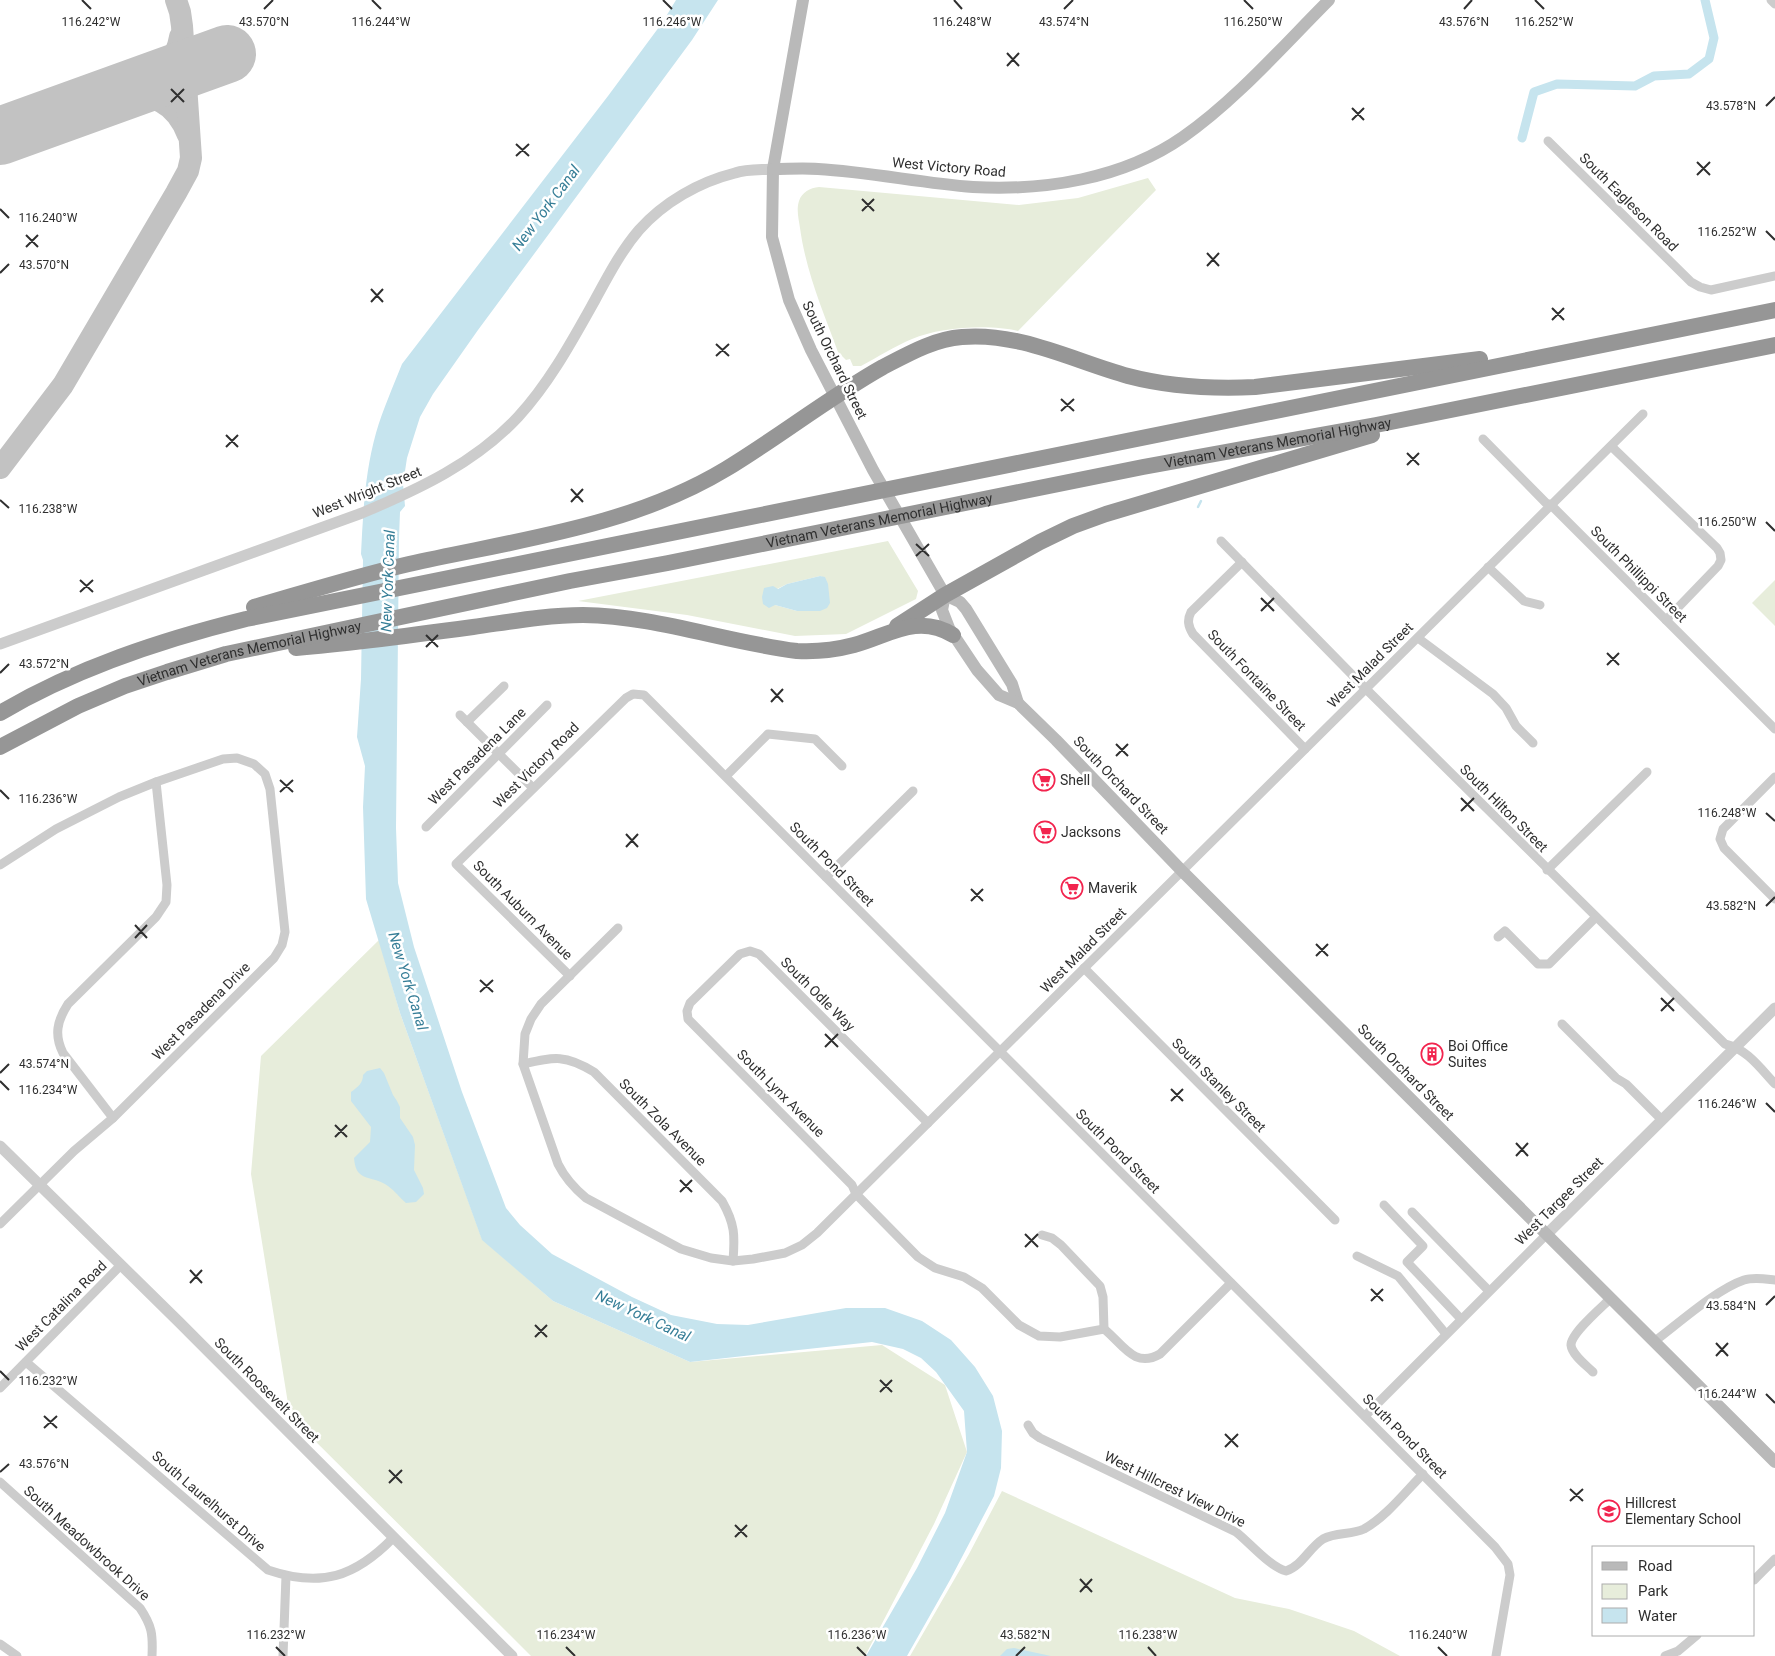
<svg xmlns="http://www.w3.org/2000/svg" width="1775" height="1656" viewBox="0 0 1775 1656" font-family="Roboto,sans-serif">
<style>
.green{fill:#e7eddb;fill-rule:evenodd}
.water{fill:#c6e4ee}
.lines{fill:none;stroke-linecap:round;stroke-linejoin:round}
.stream{stroke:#c6e4ee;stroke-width:2.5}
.canal{stroke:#c6e4ee;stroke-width:9}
.taxiway{stroke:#c2c2c2;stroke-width:22}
.runway{stroke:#c2c2c2;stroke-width:58}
.minor{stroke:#ccc;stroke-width:9}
.tertiary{stroke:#ccc;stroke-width:11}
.secondary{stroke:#b9b9b9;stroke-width:12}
.motorway{stroke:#969696;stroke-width:16}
.ticks{fill:none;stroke:#2f2f2f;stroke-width:2}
.labels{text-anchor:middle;stroke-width:5;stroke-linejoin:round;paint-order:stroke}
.street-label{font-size:14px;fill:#2f2f2f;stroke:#fff}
.poi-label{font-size:14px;fill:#2f2f2f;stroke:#fff;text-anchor:start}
.water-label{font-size:15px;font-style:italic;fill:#367e97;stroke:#fff}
.ticks-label{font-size:12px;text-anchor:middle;fill:#2f2f2f;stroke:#fff;stroke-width:5;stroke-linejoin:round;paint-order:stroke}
</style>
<rect width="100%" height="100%" fill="#fff"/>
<g class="green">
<path d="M1148 178 1156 190 1018 331C989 324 940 327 912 339 895 346 878 357 861 366H853L850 359 846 360 838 352C823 311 806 272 800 228 799 220 796 210 799 201 802 192 810 188 819 187L1019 205 1078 198Z"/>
<path d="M888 541 918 591 916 599 846 634 795 636 687 615 578 601ZM820 576 825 578 797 611 775 605 777 589 787 584Z"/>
<path d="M1775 580V626L1752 603Z"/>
<path d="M379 940 400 1013 482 1239 553 1301 690 1362 882 1345 945 1385 967 1452 934 1524 865 1656H531L290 1416 251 1174 261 1056Z"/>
<path d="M1002 1491 1235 1598 1289 1609 1354 1631 1400 1656H910L969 1554Z"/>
</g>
<g class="water">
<path d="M676 0H718L692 40 478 330 433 394 420 417 407 458 403 484 405 506 400 512 399 538 396 828 398 883 414 947 462 1092 506 1208 520 1225 552 1254 632 1297 671 1315 717 1324 748 1325 846 1308H885L922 1321 951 1340 975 1367 993 1396 1002 1431 1001 1468 994 1496 950 1580 907 1656H866L917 1568 945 1513 967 1452 964 1411 936 1372 921 1358 903 1349 872 1342 690 1362 553 1301 482 1240 400 1013 366 899 363 807 365 766 357 737 361 679 363 560 361 554C363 513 365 472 376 433 383 409 393 387 402 364L608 96 662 23Z"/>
<path d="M820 576 825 577 828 584 830 603 827 608 820 611H797L775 605 769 608 763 604 762 597 764 588 773 586 778 589 787 584Z"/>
<path d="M380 1068 384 1073 393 1095 397 1101 400 1107V1118L413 1137 415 1145 414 1170 423 1188 424 1194 416 1202 406 1203C400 1198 395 1191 388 1186 372 1174 356 1184 354 1158L370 1142 371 1127 351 1101V1092C358 1087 363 1083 363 1075L367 1071Z"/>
<path d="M1014 1648 1051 1656H1000L1007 1649Z"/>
</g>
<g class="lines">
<path class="stream" d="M1198 507 1201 501"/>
<path class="canal" d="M1522 138 1534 92 1557 84 1635 86 1654 76 1689 74 1709 59 1714 38 1705 0"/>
<g class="taxiway">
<path d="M143 85C162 72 176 61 180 37"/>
<path d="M119 93C153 95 175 101 188 135"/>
<path d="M0 468 63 385 176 193 188 171 191 158 182 26 180 12 176 0"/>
</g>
<path class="runway" d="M0 136 227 54"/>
<g class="minor">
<path d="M1771 0 1775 4"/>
<path d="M1548 141 1691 282 1700 287 1711 290 1775 276"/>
<path d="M1483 439 1546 503 1551 505 1775 729"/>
<path d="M1611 446 1717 548 1720 553 1721 560 1718 566 1666 620"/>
<path d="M1221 541 1366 689 1725 1044C1747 1049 1760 1068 1775 1084"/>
<path d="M1242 562 1191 612C1187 620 1188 626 1193 634L1305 749"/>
<path d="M1488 567 1524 601 1540 605"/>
<path d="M1418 638 1493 694 1506 708 1516 726 1533 743"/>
<path d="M460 715 533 788"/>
<path d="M467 722 504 686"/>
<path d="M726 776 768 734 815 739 842 766"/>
<path d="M1775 777 1723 829 1720 839 1724 848 1775 899"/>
<path d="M426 827 547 705"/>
<path d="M0 865 56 829 119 797 156 782 223 759 237 758 254 764 265 774 270 789 285 932 282 945 274 958 113 1118 74 1151 0 1224"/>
<path d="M1547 870 1647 772"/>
<path d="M826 877 913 791"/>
<path d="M618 928 541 1004 531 1019 525 1034 523 1064 558 1164C565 1178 574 1188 586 1198L681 1249 711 1258 733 1261 753 1259 785 1253 802 1245 817 1233 1643 414"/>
<path d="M1498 937 1505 931 1538 964H1549L1595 918"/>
<path d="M1084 968 1335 1220"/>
<path d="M570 976 456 864 626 698 633 694 644 695 1495 1547 1508 1564 1510 1575 1496 1656"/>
<path d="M1562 1024 1616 1078 1626 1084 1662 1120"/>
<path d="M523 1064C554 1057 565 1054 594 1072L722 1201C735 1224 735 1235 733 1261"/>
<path d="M113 1118 63 1053C54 1035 57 1021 68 1004L156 917 166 902 167 885 156 782"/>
<path d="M928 1123 759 954 750 951 740 954 690 1003 687 1011 688 1019 852 1185 856 1194 918 1257 935 1268 964 1277 982 1288 1019 1325 1039 1336 1060 1337 1104 1329C1123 1344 1134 1369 1160 1354L1231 1283"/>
<path d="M1384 1205 1423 1246 1407 1262 1461 1319"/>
<path d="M1412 1212 1489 1291"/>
<path d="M1042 1235 1052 1238 1061 1245 1100 1286 1103 1297 1104 1329"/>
<path d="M1357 1256 1398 1276 1446 1334"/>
<path d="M1655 1341C1679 1323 1717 1289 1744 1280 1754 1277 1765 1279 1775 1280"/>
<path d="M26 1362 268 1570C321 1588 355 1577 393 1538"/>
<path d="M1593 1372C1586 1365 1572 1355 1571 1345 1571 1333 1602 1307 1611 1298"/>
<path d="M0 1388 120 1266"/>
<path d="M1365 1416 1547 1234"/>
<path d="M1028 1425 1033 1433 1040 1438 1236 1532C1250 1543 1270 1567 1286 1571 1302 1566 1309 1548 1323 1539 1336 1532 1351 1535 1364 1529 1386 1517 1406 1491 1423 1474"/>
<path d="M0 1482 140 1608C152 1626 153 1634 152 1656"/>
<path d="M1754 1580 1775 1559"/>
<path d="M0 1644 17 1656"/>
<path d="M283 1656 286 1576"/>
<path d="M1665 1656 1678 1651 1697 1635"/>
</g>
<g class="tertiary">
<path d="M0 644 362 513C419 489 475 463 518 417 550 382 572 341 595 300 608 276 621 251 639 230 664 202 699 182 735 173 747 169 761 170 773 169"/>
<path d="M0 1146 179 1322 512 1656"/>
<path d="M1547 1234 1775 1008"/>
</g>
<g class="secondary">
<path d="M803 0 773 169 772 237 789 300 811 350 873 470 945 595 960 602 966 609 1012 684 1018 703"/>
<path d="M773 169C788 169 803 168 818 169 870 172 921 183 973 187 1044 191 1123 179 1183 137 1236 100 1283 46 1329 0"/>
<path d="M945 595 942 610 949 628 977 670 999 695 1018 703 1056 740 1182 871 1775 1462"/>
</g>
<g class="motorway">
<path d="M254 607C306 592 357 576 409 564 516 540 630 527 726 469 779 437 828 398 883 367 908 354 934 339 962 337 1020 332 1074 361 1128 376 1170 387 1212 389 1255 387L1480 359"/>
<path d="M897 626 945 595 1040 542 1073 526 1106 514 1372 435"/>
<path d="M296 648C355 643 414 635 473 627 509 622 546 615 583 615 656 616 725 642 797 651 816 652 835 650 854 645 888 636 917 613 953 635"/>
<path d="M0 713C76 668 161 640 246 619L1775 310"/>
<path id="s1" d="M0 747 78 706 125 686 167 672 226 654 570 581 668 563 1143 467 1376 425 1775 345"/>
</g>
</g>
<path class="ticks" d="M82 0 91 9M372 0 381 9M663 0 672 9M954 0 962 9M1244 0 1253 9M1535 0 1544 9M264 9 273 0M1064 9 1073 0M1464 9 1472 0M1007 53 1019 66M1007 66 1019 53M171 89 184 102M171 102 184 89M1766 106 1775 97M1352 108 1364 120M1352 120 1364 108M516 144 529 156M516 156 529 144M1697 162 1710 175M1697 175 1710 162M862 199 874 211M0 209 9 218M862 211 874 199M1766 231 1775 240M26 235 38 247M26 247 38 235M1207 253 1219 266M1207 266 1219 253M0 273 9 264M371 289 383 302M371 302 383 289M1552 308 1564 320M1552 320 1564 308M716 344 729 356M716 356 729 344M1061 399 1074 411M1061 411 1074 399M226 435 238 447M226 447 238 435M1407 453 1419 465M1407 465 1419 453M571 489 583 502M0 500 9 508M571 502 583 489M1766 522 1775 531M916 544 929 556M916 556 929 544M80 580 93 592M80 592 93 580M1261 598 1274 611M1261 611 1274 598M426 635 438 647M426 647 438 635M1607 653 1619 665M1607 665 1619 653M0 673 9 664M771 689 783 702M771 702 783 689M1116 744 1128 756M1116 756 1128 744M280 780 293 792M0 790 9 799M280 792 293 780M1461 798 1474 811M1461 811 1474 798M1766 813 1775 821M626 834 638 847M626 847 638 834M971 889 983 901M971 901 983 889M1766 906 1775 897M135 925 147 938M135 938 147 925M1316 944 1328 956M1316 956 1328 944M480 980 493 992M480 992 493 980M1661 998 1674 1011M1661 1011 1674 998M825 1034 838 1047M825 1047 838 1034M0 1073 9 1064M0 1081 9 1090M1171 1089 1183 1101M1171 1101 1183 1089M1766 1103 1775 1112M335 1125 347 1137M335 1137 347 1125M1516 1143 1528 1156M1516 1156 1528 1143M680 1180 692 1192M680 1192 692 1180M1025 1234 1038 1247M1025 1247 1038 1234M190 1270 202 1283M190 1283 202 1270M1371 1289 1383 1301M1371 1301 1383 1289M1766 1305 1775 1296M535 1325 547 1337M535 1337 547 1325M1716 1343 1728 1356M1716 1356 1728 1343M0 1371 9 1380M880 1380 892 1392M880 1392 892 1380M1766 1394 1775 1403M44 1416 57 1428M44 1428 57 1416M1225 1434 1238 1447M1225 1447 1238 1434M389 1470 402 1483M0 1472 9 1464M389 1483 402 1470M1570 1489 1583 1501M1570 1501 1583 1489M735 1525 747 1537M735 1537 747 1525M1080 1579 1092 1592M1080 1592 1092 1579M276 1647 285 1656M566 1647 575 1656M857 1647 866 1656M1148 1647 1156 1656M1438 1647 1447 1656M1016 1656 1025 1647"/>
<defs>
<g id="supermarket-ring" transform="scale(1.125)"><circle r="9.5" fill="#fff" stroke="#f2244e" stroke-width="1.5"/><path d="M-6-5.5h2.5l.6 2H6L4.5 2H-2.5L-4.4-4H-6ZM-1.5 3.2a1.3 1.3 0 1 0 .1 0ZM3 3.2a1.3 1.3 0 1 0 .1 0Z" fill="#f2244e"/></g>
<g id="building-ring" transform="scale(1.125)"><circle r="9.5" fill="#fff" stroke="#f2244e" stroke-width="1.5"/><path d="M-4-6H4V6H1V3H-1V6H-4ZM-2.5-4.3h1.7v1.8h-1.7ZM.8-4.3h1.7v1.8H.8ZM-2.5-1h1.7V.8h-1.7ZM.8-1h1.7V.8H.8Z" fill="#f2244e"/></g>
<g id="school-ring" transform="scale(1.125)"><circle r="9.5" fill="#fff" stroke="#f2244e" stroke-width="1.5"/><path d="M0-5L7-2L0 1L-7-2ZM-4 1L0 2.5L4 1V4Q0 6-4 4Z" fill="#f2244e"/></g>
</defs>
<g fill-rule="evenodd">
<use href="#supermarket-ring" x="1044" y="780"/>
<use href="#supermarket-ring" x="1045" y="832"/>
<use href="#supermarket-ring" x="1072" y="888"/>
<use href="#building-ring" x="1432" y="1054"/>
<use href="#school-ring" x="1609" y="1511"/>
</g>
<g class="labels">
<g class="street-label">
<text transform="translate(949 167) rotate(5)" y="5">West Victory Road</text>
<text transform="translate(1629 202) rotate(45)" y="5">South Eagleson Road</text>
<text transform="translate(835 360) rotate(64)" y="5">South Orchard Street</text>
<text dy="5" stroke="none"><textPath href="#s1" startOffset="1318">Vietnam Veterans Memorial Highway</textPath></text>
<text transform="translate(367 492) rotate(-22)" y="5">West Wright Street</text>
<text dy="5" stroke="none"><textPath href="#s1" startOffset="912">Vietnam Veterans Memorial Highway</textPath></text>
<text transform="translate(1639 574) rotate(45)" y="5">South Phillippi Street</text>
<text dy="5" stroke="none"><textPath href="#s1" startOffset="268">Vietnam Veterans Memorial Highway</textPath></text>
<text transform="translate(1370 665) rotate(-45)" y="5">West Malad Street</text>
<text transform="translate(1257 680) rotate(46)" y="5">South Fontaine Street</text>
<text transform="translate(477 756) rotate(-45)" y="5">West Pasadena Lane</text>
<text transform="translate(536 765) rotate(-45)" y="5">West Victory Road</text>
<text transform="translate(1121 785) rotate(46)" y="5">South Orchard Street</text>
<text transform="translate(1504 808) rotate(45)" y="5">South Hilton Street</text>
<text transform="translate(832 864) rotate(45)" y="5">South Pond Street</text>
<text transform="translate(523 910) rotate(45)" y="5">South Auburn Avenue</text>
<text transform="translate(1083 950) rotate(-45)" y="5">West Malad Street</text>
<text transform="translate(818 994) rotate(45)" y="5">South Odle Way</text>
<text transform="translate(201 1011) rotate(-45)" y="5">West Pasadena Drive</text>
<text transform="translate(1406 1072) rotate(45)" y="5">South Orchard Street</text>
<text transform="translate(1219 1085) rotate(45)" y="5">South Stanley Street</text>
<text transform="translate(781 1093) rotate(45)" y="5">South Lynx Avenue</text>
<text transform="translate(663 1122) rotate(45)" y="5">South Zola Avenue</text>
<text transform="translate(1118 1151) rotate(45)" y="5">South Pond Street</text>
<text transform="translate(1559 1201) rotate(-45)" y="5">West Targee Street</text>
<text transform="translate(61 1306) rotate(-45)" y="5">West Catalina Road</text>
<text transform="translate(267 1390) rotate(45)" y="5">South Roosevelt Street</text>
<text transform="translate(1405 1436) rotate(45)" y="5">South Pond Street</text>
<text transform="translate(1175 1489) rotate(26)" y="5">West Hillcrest View Drive</text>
<text transform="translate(209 1501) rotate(41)" y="5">South Laurelhurst Drive</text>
<text transform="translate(87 1543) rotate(42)" y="5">South Meadowbrook Drive</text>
</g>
<g class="poi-label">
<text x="1060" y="785">Shell</text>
<text x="1061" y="837">Jacksons</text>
<text x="1088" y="893">Maverik</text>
<text x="1448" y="1051">Boi Office<tspan x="1448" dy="16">Suites</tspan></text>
<text x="1625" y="1508">Hillcrest<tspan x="1625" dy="16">Elementary School</tspan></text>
</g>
<g class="water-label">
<text transform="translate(546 208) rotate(-53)" y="5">New York Canal</text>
<text transform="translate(388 581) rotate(-88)" y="5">New York Canal</text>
<text transform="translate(408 981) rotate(73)" y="5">New York Canal</text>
<text transform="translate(643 1316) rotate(25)" y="5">New York Canal</text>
</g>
</g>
<g class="ticks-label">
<text x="91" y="26">116.242°W</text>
<text x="264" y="26">43.570°N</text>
<text x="381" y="26">116.244°W</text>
<text x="672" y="26">116.246°W</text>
<text x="962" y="26">116.248°W</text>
<text x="1064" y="26">43.574°N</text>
<text x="1253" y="26">116.250°W</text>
<text x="1464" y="26">43.576°N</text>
<text x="1544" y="26">116.252°W</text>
<text x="1731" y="110">43.578°N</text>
<text x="48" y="222">116.240°W</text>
<text x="1727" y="236">116.252°W</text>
<text x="44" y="269">43.570°N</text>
<text x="48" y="513">116.238°W</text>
<text x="1727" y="526">116.250°W</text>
<text x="44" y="668">43.572°N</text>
<text x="48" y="803">116.236°W</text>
<text x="1727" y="817">116.248°W</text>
<text x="1731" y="910">43.582°N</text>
<text x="44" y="1068">43.574°N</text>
<text x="48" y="1094">116.234°W</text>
<text x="1727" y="1108">116.246°W</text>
<text x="1731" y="1310">43.584°N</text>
<text x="48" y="1385">116.232°W</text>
<text x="1727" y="1398">116.244°W</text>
<text x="44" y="1468">43.576°N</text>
<text x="276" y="1639">116.232°W</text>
<text x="566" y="1639">116.234°W</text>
<text x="857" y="1639">116.236°W</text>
<text x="1025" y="1639">43.582°N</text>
<text x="1148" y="1639">116.238°W</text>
<text x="1438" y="1639">116.240°W</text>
</g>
<rect x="1592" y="1546" width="162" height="90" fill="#ffffff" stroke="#acacac"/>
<rect x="1602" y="1562" width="25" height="8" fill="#b9b9b9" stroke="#acacac"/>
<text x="1638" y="1571" font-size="15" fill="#2f2f2f">Road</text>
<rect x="1602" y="1584" width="25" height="15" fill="#e7eddb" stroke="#acacac"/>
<text x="1638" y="1596" font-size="15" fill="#2f2f2f">Park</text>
<rect x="1602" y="1608" width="25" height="15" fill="#c6e4ee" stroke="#acacac"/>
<text x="1638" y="1621" font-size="15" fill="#2f2f2f">Water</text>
</svg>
